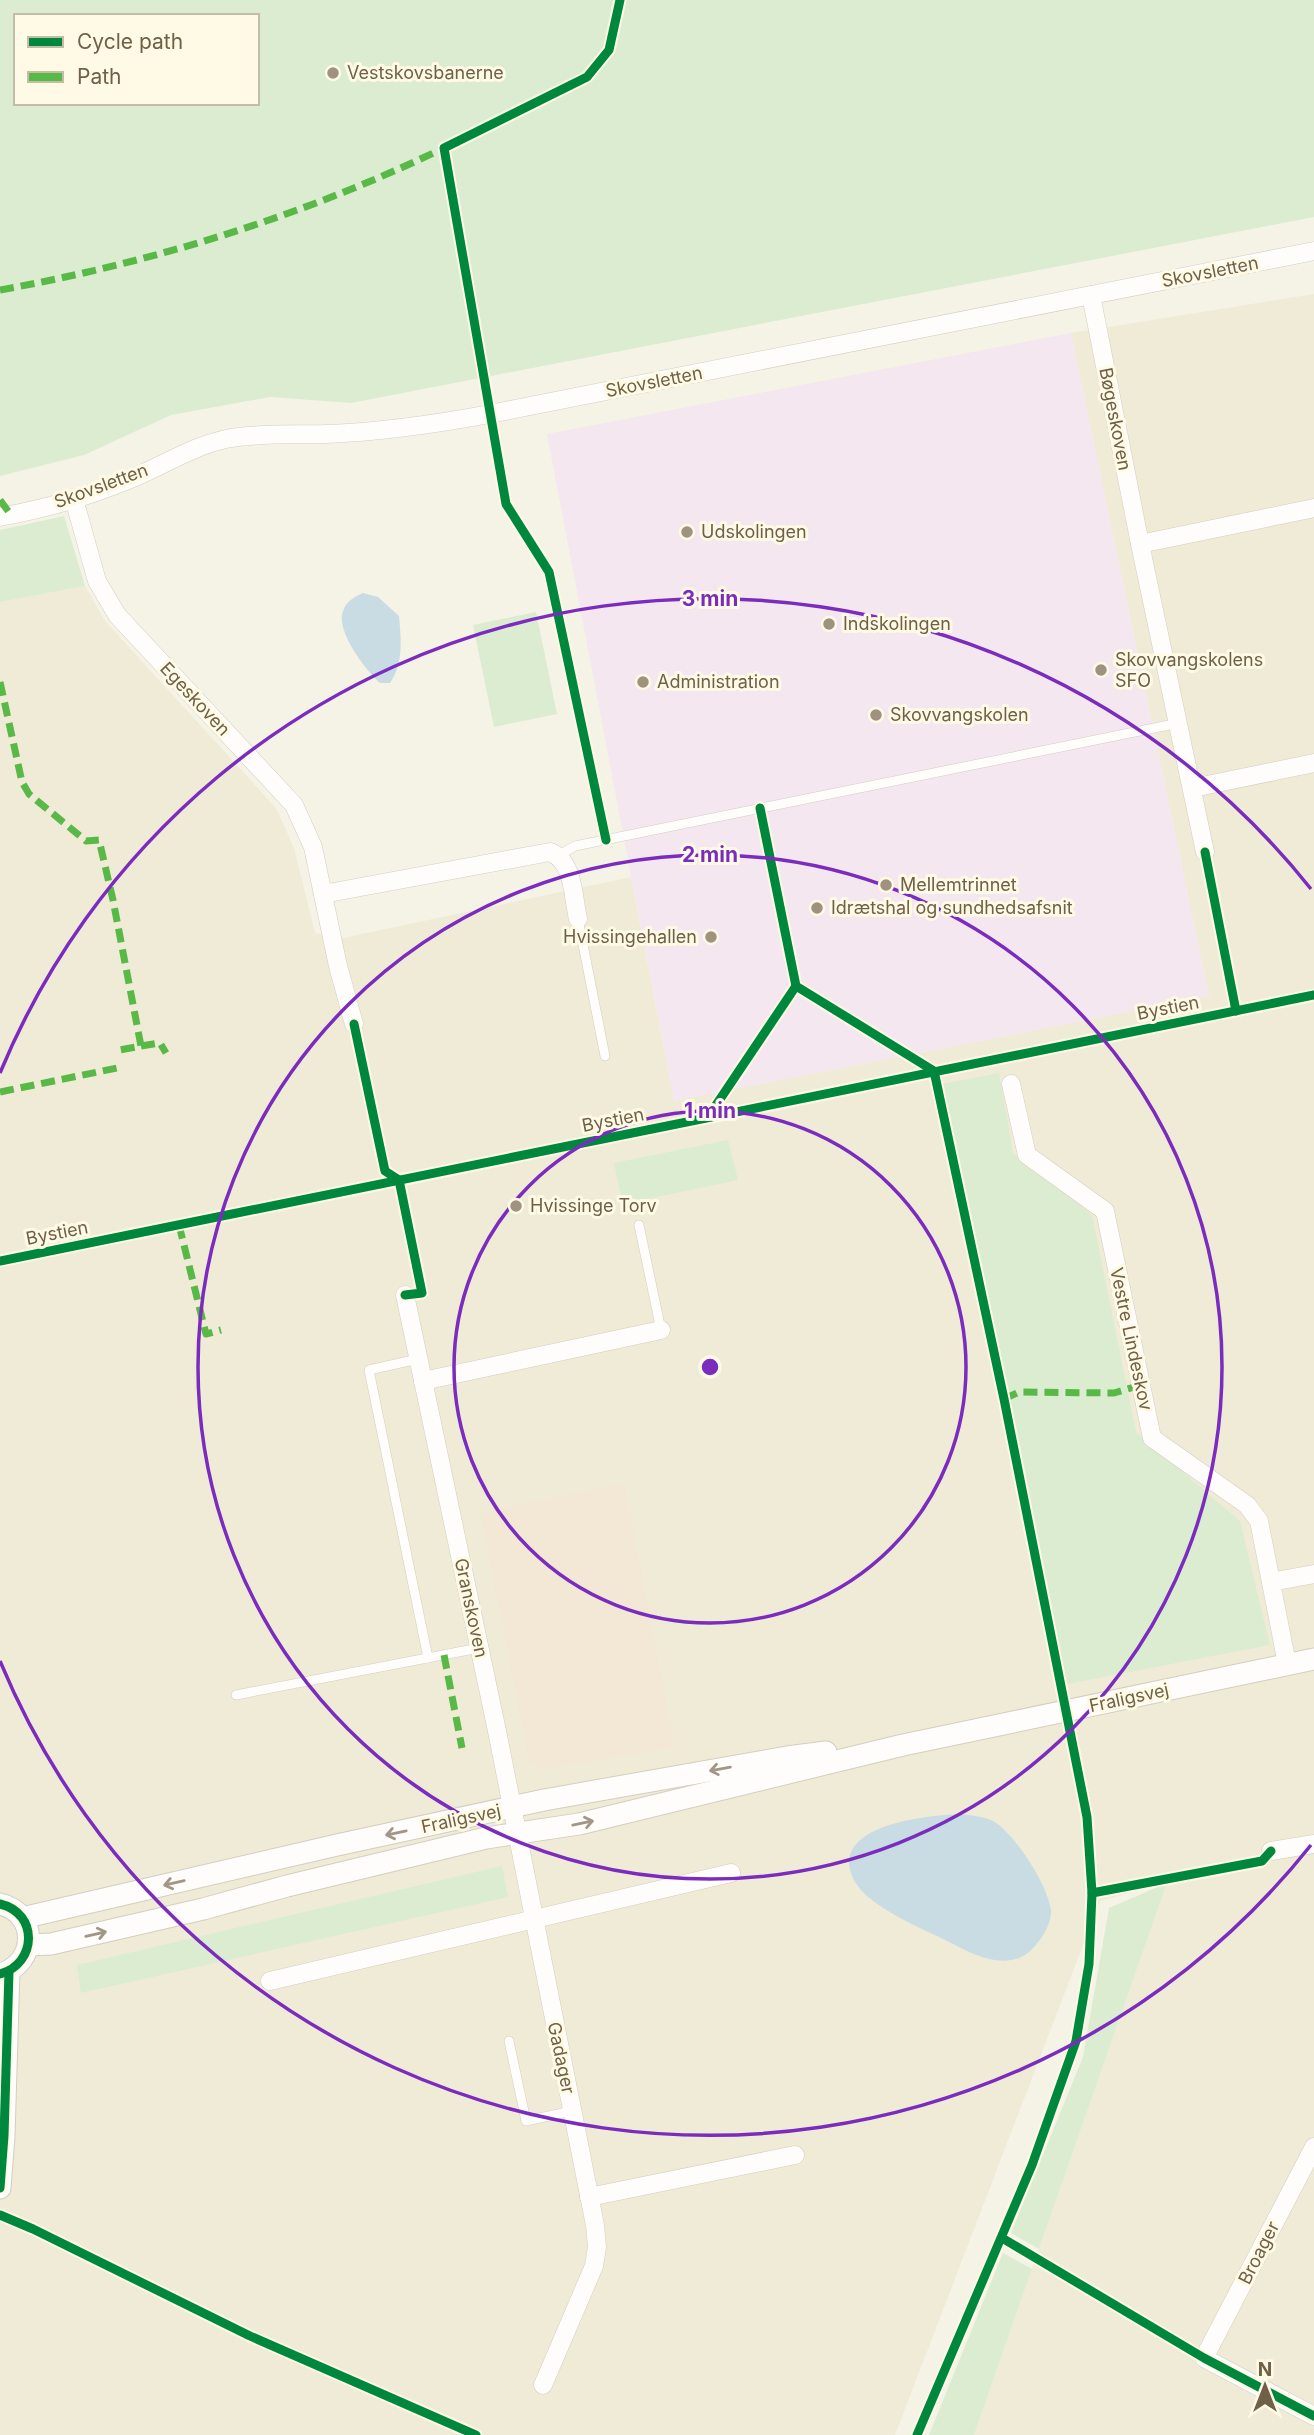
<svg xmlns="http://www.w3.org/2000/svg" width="1314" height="2435" viewBox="0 0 1314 2435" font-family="Inter,sans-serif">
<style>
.residential{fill:#f0ebd6}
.commercial{fill:#f3e7d6}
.education{fill:#f4e7ef}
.green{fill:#dbecd1;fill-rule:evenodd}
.water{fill:#c9dce4}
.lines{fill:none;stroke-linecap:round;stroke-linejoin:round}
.service-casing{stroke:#d3cec1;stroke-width:10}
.minor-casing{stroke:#d3cec1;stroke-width:19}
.tertiary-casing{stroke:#d3cec1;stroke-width:23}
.service{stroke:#fefdfb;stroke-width:9}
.minor{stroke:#fefdfb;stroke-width:18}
.tertiary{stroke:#fefdfb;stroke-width:21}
.quiet{stroke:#58b947;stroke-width:7;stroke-dasharray:14 7;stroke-linecap:butt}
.cycleway-casing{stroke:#fefae5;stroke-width:13}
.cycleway{stroke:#00873e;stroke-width:9}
.oneway{stroke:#a29787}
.ring{fill:none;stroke:#7b2cbf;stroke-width:3.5}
.poi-dot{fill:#9f937f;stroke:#fefae5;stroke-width:2.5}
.labels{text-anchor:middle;stroke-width:6;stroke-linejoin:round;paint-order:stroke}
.poi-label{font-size:18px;fill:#706048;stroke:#fefae5;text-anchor:start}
.street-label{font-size:18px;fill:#706048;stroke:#fefae5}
.centre{fill:#7b2cbf;stroke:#fefae5;stroke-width:3.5}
.ring-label{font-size:21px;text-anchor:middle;font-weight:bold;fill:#7b2cbf;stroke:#fefae5;stroke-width:6;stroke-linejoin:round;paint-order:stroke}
</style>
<rect width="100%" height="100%" fill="#f5f3e6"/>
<path class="residential" d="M1314 294V2435H974L1167 1883 1100 1901 895 2435H0V602L85 586 105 621 276 808 294 848 315 933 343 938 631 877 674 1101 1209 996 1071 333Z"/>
<path class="commercial" d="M624 1483 675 1748 543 1769 529 1761 480 1513Z"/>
<path class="education" d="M1071 333 1209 996 674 1101 547 434Z"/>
<g class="green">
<path d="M0 0H1314V217L351 403 270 397 171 415 84 455 0 476ZM16 16H257V103H16Z"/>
<path d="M64 516 85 586 0 602V530Z"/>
<path d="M536 612 557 714 494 727 473 625Z"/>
<path d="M999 1073 1013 1153 1092 1215 1136 1432 1240 1521 1270 1645 1067 1684 942 1084Z"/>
<path d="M728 1140 738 1180 623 1204 614 1163Z"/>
<path d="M502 1866 508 1897 81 1993 77 1965Z"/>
<path d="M1167 1883 1039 2249 1011 2233 1083 2057 1109 1908Z"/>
<path d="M1003 2253 1032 2269 974 2435H929Z"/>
</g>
<g class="water">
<path d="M363 593 378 597 399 616C401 639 404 663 390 683H380C366 671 335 630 343 611 346 601 355 597 363 593Z"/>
<path d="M957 1814C969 1815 982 1816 993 1821 1014 1832 1052 1891 1051 1914 1050 1926 1041 1940 1034 1947 1028 1954 1020 1959 1011 1960 986 1964 962 1948 941 1938 916 1926 888 1914 867 1896 857 1887 850 1876 849 1864 848 1823 928 1816 957 1814Z"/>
</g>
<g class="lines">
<g class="service-casing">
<g id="service">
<path d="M559 855 575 846 1179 723"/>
<path d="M578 919 605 1056"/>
<path d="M639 1225 661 1330"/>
<path d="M0 1261 1314 995"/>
<path d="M418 1359 369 1370 428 1658"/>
<path d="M236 1695 479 1648"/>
<path d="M509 2041 526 2121 572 2111"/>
</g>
</g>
<g class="minor-casing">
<g id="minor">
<path d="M1091 295 1140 544 1205 852"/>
<path d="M74 499 97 581 117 615 294 805 313 847 338 966 354 1024"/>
<path d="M0 517C43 509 87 497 128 480 163 466 193 445 231 438 263 433 294 435 326 434 381 432 436 424 490 414L1314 251"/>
<path d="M1140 544 1314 508"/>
<path d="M1193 788 1314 763"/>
<path d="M323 894 550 852C574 861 573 897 578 919"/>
<path d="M1011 1084 1027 1155 1105 1211 1152 1438 1247 1505 1259 1521 1287 1664"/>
<path d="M405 1295 497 1731 595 2225 597 2247 594 2266 543 2385"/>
<path d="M423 1381 661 1330"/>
<path d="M1271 1582 1314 1574"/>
<path d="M1271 1851 1314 1844"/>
<path d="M270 1981 731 1873"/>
<path d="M1314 2147 1204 2358 1314 2416"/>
<path d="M589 2197 795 2155"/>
</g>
</g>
<g class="tertiary-casing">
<g id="tertiary">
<path d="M0 1904C39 1913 37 1964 0 1974"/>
<path d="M22 1918 337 1845 544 1800 787 1757 826 1752"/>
<path d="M29 1945 51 1944 203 1909 287 1886 486 1838 579 1824 903 1745 1314 1659"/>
<path d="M0 2188 4 2136 9 1971"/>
</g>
</g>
<use href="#service" class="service"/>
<use href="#minor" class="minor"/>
<use href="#tertiary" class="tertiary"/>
<g class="quiet">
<path d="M0 290C155 262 306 215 448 146"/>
<path d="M0 500 11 515"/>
<path d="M0 682 22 782 29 794 86 841 99 840 113 900 141 1046 114 1051"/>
<path d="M141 1046 160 1043 166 1053"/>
<path d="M0 1092 117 1068"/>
<path d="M179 1225 206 1334 221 1330"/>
<path d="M1004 1399 1019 1392 1114 1393 1141 1385"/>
<path d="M444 1655 462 1748"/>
</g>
<g class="cycleway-casing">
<g id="cycleway">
<path d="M760 808 796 986 934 1071 1004 1399 1087 1817 1092 1893 1089 1964 1076 2041 1032 2165 917 2435"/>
<path d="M606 840 549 572 506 504 444 148 587 77 609 50 620 0"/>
<path d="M1205 852 1236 1011"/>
<path d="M354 1024 385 1171 399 1180 422 1293 405 1295"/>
<path d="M708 1117 796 986"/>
<path d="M0 1261 1314 995"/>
<path d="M1092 1893 1262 1861 1271 1851"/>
<path d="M0 1904C39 1913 37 1964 0 1974"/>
<path d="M0 2188 4 2136 9 1971"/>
<path d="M0 2215 33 2229 250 2336 476 2435"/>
<path d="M1002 2238 1204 2358 1314 2416"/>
</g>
</g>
<use href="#cycleway" class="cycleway"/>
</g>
<defs><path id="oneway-shaft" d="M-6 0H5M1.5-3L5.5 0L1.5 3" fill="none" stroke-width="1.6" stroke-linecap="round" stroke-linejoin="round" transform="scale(1.75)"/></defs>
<g class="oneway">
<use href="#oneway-shaft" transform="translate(720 1769) rotate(170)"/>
<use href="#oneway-shaft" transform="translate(583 1823) rotate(-12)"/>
<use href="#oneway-shaft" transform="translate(396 1833) rotate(168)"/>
<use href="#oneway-shaft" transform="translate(174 1883) rotate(167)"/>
<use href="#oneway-shaft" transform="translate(96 1934) rotate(-13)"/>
</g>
<g class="ring">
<circle cx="710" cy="1367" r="256"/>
<circle cx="710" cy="1367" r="512"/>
<path d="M1311 1845A768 768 0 0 1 0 1661M0 1073A768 768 0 0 1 1311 889"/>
</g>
<g class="poi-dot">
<circle cx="333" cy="73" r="7"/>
<circle cx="687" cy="532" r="7"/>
<circle cx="829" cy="624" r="7"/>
<circle cx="1101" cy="670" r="7"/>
<circle cx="643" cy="682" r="7"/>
<circle cx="876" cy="715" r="7"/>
<circle cx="886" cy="885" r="7"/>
<circle cx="817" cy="908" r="7"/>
<circle cx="711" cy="937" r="7"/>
<circle cx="516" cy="1206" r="7"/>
</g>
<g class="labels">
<g class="poi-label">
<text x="347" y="79">Vestskovsbanerne</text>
<text x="701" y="538">Udskolingen</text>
<text x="843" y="630">Indskolingen</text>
<text x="1115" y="666">Skovvangskolens<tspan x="1115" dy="21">SFO</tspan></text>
<text x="657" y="688">Administration</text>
<text x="890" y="721">Skovvangskolen</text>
<text x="900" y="891">Mellemtrinnet</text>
<text x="831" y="914">Idrætshal og sundhedsafsnit</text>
<text x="697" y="943" text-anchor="end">Hvissingehallen</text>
<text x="530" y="1212">Hvissinge Torv</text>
</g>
<g class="street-label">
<text transform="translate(1210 272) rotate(-11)" y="6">Skovsletten</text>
<text transform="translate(654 382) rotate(-11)" y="6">Skovsletten</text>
<text transform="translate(1115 419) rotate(79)" y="6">Bøgeskoven</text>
<text transform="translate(101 486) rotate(-20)" y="6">Skovsletten</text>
<text transform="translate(195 699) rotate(47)" y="6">Egeskoven</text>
<text transform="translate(1168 1008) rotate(-11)" y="6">Bystien</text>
<text transform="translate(613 1120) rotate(-11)" y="6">Bystien</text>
<text transform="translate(57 1233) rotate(-11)" y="6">Bystien</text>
<text transform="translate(1131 1339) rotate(78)" y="6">Vestre Lindeskov</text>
<text transform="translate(471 1608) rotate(78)" y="6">Granskoven</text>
<text transform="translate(1129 1698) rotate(-12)" y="6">Fraligsvej</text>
<text transform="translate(461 1819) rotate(-12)" y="6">Fraligsvej</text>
<text transform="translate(561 2058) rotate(78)" y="6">Gadager</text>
<text transform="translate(1259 2253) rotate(-63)" y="6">Broager</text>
</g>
</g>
<circle cx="710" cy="1367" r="10" class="centre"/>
<g class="ring-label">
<text x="710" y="606">3 min</text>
<text x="710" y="862">2 min</text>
<text x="710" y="1118">1 min</text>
</g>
<rect x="14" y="14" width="245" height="91" fill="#fefae5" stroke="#c5bca6" stroke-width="2"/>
<rect x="28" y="37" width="35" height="10" fill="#00873e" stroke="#c5bca6" stroke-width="2"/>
<text x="77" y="49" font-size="21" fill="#706048">Cycle path</text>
<rect x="28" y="72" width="35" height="10" fill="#58b947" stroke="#c5bca6" stroke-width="2"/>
<text x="77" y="84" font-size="21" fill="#706048">Path</text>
<g transform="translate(1265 2386)" stroke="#fefae5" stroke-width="5" paint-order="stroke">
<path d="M0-5L12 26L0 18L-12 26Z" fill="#706048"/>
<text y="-10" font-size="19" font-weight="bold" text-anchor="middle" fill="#706048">N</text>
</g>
</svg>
